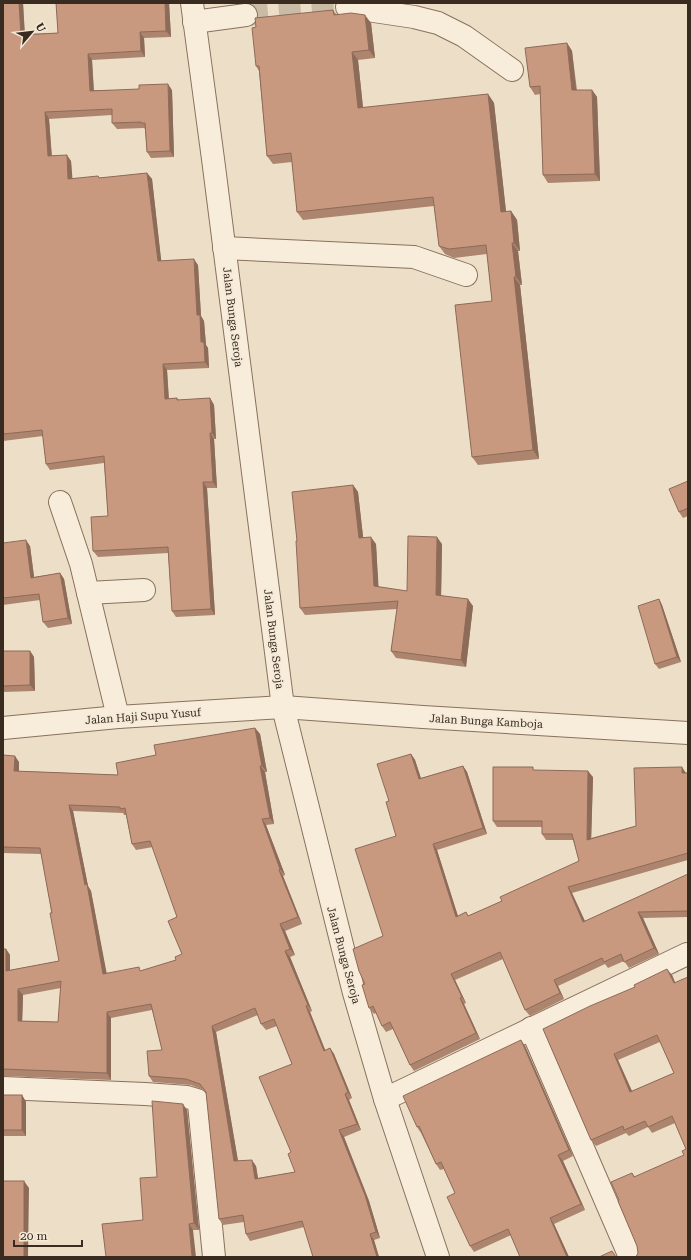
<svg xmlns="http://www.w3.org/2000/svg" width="691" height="1260" viewBox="0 0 691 1260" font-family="'Roboto Serif',serif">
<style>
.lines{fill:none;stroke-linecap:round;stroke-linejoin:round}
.minor-tunnel{stroke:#c9bba6;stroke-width:22;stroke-dasharray:22 11;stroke-linecap:butt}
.minor-casing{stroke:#88715d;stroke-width:24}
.minor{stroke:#f8edda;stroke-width:22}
.wall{fill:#ad846d;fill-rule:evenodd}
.shaded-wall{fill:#8d6b59}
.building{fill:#c9997f;stroke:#8d6b59;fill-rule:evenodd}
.labels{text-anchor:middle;stroke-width:3.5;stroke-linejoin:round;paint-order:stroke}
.street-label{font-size:11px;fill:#392b20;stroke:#f4ead7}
</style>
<rect width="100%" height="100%" fill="#eddfc7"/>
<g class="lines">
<path class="minor-tunnel" d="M246 15 347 7"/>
<g class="minor-casing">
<g id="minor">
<path d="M192 3 213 159 283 707 354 993 385 1099 438 1257"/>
<path d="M347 7 414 17 438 23 464 36 512 70"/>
<path d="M194 22 246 15"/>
<path d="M224 248 414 257 466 275"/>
<path d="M60 502 81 564 118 717"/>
<path d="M88 593 144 590"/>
<path d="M3 728 118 717 283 707 423 717 688 733"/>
<path d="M531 1028 630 1257"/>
<path d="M3 1088 145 1094 187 1097 197 1100 199 1104 214 1257"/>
<path d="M385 1099 687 954"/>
</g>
</g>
<use href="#minor" class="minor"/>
</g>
<g class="wall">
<path d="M3 3H23L25 34 58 33 56 3H169L171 37 144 38 145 57 92 60 94 90H172L174 157 151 158 147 152 145 129 144 128 117 129 112 123V115L49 119 52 156 71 161 72 179 98 176 100 178 147 173 152 179 161 261 198 265 201 316 204 321 206 345 208 348 209 368 167 370 169 398H177L179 400 210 398 214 405 216 439H214L217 488H207L215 615 176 617 172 611 168 553 98 557 93 551 108 516 104 463 50 470 46 464 43 436 3 441Z"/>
<path d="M333 10 336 14 371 23 375 58 358 60 363 108 488 94 494 103 506 212 511 211 517 220 520 251H518L522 285H520L539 459 478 465 472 457 492 301 487 254 454 258 445 254 439 246 434 206 303 220 297 212 292 162 273 164 267 156 259 71 256 66V27Z"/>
<path d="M567 43 572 51 577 90H592L597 97 600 181 548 183 543 175 540 94 535 95 530 87Z"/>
<path d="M688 481V516L683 518 679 512Z"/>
<path d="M353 485 358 492 363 537 376 544 378 587 407 591 442 544 441 595 473 606 466 667 396 658 391 651 397 609 305 615 300 608 297 541Z"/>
<path d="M3 543 30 546 34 577 60 573 64 579 72 624 48 628 43 622 40 600 3 605Z"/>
<path d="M659 599 662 605 681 662 659 669 655 664Z"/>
<path d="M3 651H30L34 657 35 691 3 692Z"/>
<path d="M255 728 260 734 267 772H265L274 824 266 825 285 875 283 876 302 924 285 931 295 955 290 957 312 1011 310 1012 325 1050 330 1048 334 1054 352 1098 349 1100 361 1130 344 1137 369 1201 380 1238 374 1240 379 1257H313L304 1227 250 1241 246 1234 244 1222 223 1225 219 1219 206 1092 204 1090 191 1085 153 1082 149 1076 162 1050 152 1010 111 1018V1080L3 1076V949H6L10 955V970L59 961 48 892 41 854 3 853V755L19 762V771L118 775 156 755ZM73 811 123 813 124 815H126L132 844 136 850 153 847 177 917 182 954 176 960 142 971 106 973 91 891 88 886ZM61 988 58 1022 22 1021 23 995ZM258 1015 261 1024 266 1030 277 1026 292 1064 291 1152 295 1172 258 1178 256 1166 238 1161 216 1032Z"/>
<path d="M411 754 415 760 421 778 463 766 467 772 487 834 437 850 458 916 466 912 468 916 502 901 579 861 573 840H546L542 834V827H497L493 821 535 770 593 777 591 838 636 826 686 773H688V860L572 893 585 921 688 874V917L643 918 659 954 629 968 624 961 608 968 605 964 558 986 564 999 530 1016 525 1010 503 959 455 980 466 1003 464 1004 480 1039 414 1071 410 1065 393 1029 386 1032 382 1026 376 1013 374 1014 369 1008 365 984 383 936 396 836 389 801Z"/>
<path d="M672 975 675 983 688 977V1257L638 1253 637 1246 619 1200 632 1173 635 1177 684 1155 686 1149 675 1123 652 1133 648 1127 629 1136 626 1133 596 1146 591 1140 543 1029ZM660 1042 674 1073 632 1091 618 1060Z"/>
<path d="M525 1046 573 1156 563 1161 585 1210 554 1224 569 1257H520L511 1235 474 1252 470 1246 455 1193 444 1169 440 1170 436 1164 421 1133 417 1127Z"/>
<path d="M3 1095H22L26 1102V1136H3Z"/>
<path d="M187 1110 199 1230H193L143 1220 157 1177Z"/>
</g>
<g class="shaded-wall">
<path d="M19 3H23L25 41 21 35Z"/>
<path d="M165 3H169L171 37 166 31Z"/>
<path d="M365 15 371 23 375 58 369 50Z"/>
<path d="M140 32 144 38 145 57 141 51Z"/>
<path d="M567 43 572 51 577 98 572 90Z"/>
<path d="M352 52 358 60 364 117 358 108Z"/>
<path d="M88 54 92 60 94 97 90 91Z"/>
<path d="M168 84 172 90 174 157 170 151Z"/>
<path d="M592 90 597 97 600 181 595 174Z"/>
<path d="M488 94 494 103 507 220 501 212Z"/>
<path d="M45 112 49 119 52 162 48 156Z"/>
<path d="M67 155 71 161 73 185 68 179Z"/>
<path d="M147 173 152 179 162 267 158 261Z"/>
<path d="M511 211 517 220 520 251 514 243Z"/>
<path d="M512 243 518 251 522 285 516 277Z"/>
<path d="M194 259 198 265 201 316 204 321 206 345 208 348 209 368 205 362 197 315Z"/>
<path d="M514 277 520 285 539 459 533 450Z"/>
<path d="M163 364 167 370 169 405 165 399Z"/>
<path d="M210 398 214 405 216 439 212 433Z"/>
<path d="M210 433 214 439 217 488 213 482Z"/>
<path d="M203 482 207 488 215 615 211 609Z"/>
<path d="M353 485 358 492 364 545 359 538Z"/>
<path d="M371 537 376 544 379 594 374 586Z"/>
<path d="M437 537 442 544 441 602 436 595Z"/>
<path d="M26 540 30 546 35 584 31 578Z"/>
<path d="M60 573 64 579 72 624 68 618Z"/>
<path d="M468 599 473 606 466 667 461 660Z"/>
<path d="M659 599 662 605 681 662 677 657Z"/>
<path d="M30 651 34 657 35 691 30 685Z"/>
<path d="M255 728 260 734 267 772 262 766Z"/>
<path d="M411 754 415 760 423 785 419 779Z"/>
<path d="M15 756 19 762V777L14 771Z"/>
<path d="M260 766 265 772 274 824 270 818Z"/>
<path d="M463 766 467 772 487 834 483 828Z"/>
<path d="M682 767 686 773V780L682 773Z"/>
<path d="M588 771 593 777 591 846 587 840Z"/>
<path d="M69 805 73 811 88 886 91 891 108 980 103 974 85 885Z"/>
<path d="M262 819 266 825 285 875 280 869Z"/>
<path d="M433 844 437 850 460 923 456 917Z"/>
<path d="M279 870 283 876 302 924 298 917Z"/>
<path d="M568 887 572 893 588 928 583 922Z"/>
<path d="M638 912 643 918 659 954 654 948Z"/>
<path d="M280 924 285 931 295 955 290 949Z"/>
<path d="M6 949 10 955V977L6 971Z"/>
<path d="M285 951 290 957 312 1011 308 1005Z"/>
<path d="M667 969 672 975 678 989 674 983Z"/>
<path d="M451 974 455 980 466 1003 462 997Z"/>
<path d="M554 980 558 986 564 999 560 993Z"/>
<path d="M18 989 23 995 22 1027 18 1021Z"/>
<path d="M460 998 464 1004 480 1039 476 1033Z"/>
<path d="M306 1006 310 1012 328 1057 324 1051Z"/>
<path d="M107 1012 111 1018V1080L107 1073Z"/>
<path d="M212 1026 216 1032 239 1167 234 1161Z"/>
<path d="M521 1040 525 1046 573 1156 569 1150Z"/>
<path d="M330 1048 334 1054 352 1098 348 1092Z"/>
<path d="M614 1054 618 1060 635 1098 630 1092Z"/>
<path d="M345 1094 349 1100 361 1130 357 1124Z"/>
<path d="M22 1095 26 1102V1136L22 1130Z"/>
<path d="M183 1104 187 1110 199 1230 194 1223Z"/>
<path d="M339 1130 344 1137 369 1201 380 1238 376 1232Z"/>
<path d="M558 1155 563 1161 585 1210 581 1204Z"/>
<path d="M252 1160 256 1166 259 1185 255 1179Z"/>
<path d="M24 1181 29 1188 28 1257H24Z"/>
<path d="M550 1218 554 1224 569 1257H567Z"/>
<path d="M189 1224 193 1230 196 1257H192Z"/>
<path d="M370 1234 374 1240 379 1257H377Z"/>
</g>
<g class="building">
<path d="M3 3H19L21 35 58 33 56 3H165L166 31 140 32 141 51 88 54 90 91 139 89V85L168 84 170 151 147 152 145 123H141V122L112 123V109L45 112 48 156 67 155 68 179 98 176 99 178 147 173 158 261 194 259 197 315H200L201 342H204L205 362 163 364 165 399 177 398V400L210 398 212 433H210L213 482H203L211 609 172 611 168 547 93 551 91 517 108 516 104 456 46 464 42 430 3 434Z"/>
<path d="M333 10 334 15 351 13 365 15 369 50 352 52 358 108 488 94 501 212 511 211 514 243H512L516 277H514L533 450 472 457 455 305 492 301 486 245 449 249 439 246 433 197 297 212 291 153 267 156 259 66H256L252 28 256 27 255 18Z"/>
<path d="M567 43 572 90H592L595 174 543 175 540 86 530 87 525 48Z"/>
<path d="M688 481V508L679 512 669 489Z"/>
<path d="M353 485 359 538 371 537 374 586 407 591 408 536 437 537 436 595 468 599 461 660 391 651 398 601 300 608 296 541H297L292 492Z"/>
<path d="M26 540 31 578 60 573 68 618 43 622 39 594 3 598V543Z"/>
<path d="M659 599 677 657 655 664 638 606Z"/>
<path d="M3 651H30V685L3 686Z"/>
<path d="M255 728 262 766H260L270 818 262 819 280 869 279 870 298 917 280 924 290 949 285 951 308 1005 306 1006 324 1051 330 1048 348 1092 345 1094 357 1124 339 1130 365 1195 376 1232 370 1234 377 1257H313L302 1221 246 1234 243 1215 219 1219 206 1092 200 1084 186 1079 149 1076 147 1051 162 1050 151 1004 107 1012V1073L3 1069V949H6V971L59 961 50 913H52L48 892 40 848 3 847V755L15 756 14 771 118 775 116 763 156 755 154 745ZM69 805 120 807V809L125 808 132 844 150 841 177 917 168 921 182 954 175 957 176 960 140 971 139 967 103 974 87 884 85 885ZM61 981 58 1022 18 1021V989ZM255 1008 261 1024 274 1019 292 1064 259 1077 291 1152 288 1154 295 1172 255 1179 252 1160 234 1161 212 1026Z"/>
<path d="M411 754 419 779 463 766 483 828 433 844 456 917 466 912 468 916 502 901 500 897 579 861 572 834H542V821H493V767H533V770L588 771 587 840 636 826 634 768 682 767V773H688V853L568 887 583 922 688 874V911L638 912 654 948 624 962 621 954 604 962 602 958 554 980 560 993 525 1010 500 952 451 974 462 997 460 998 476 1033 410 1065 390 1022 382 1026 373 1006 369 1008 362 985 365 984 359 971 353 949 383 936 355 849 396 836 386 802 389 801 377 764Z"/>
<path d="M667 969 674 983 688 977V1257H636L638 1253 637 1246 618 1201 619 1200 611 1182 632 1173 634 1177 684 1155 682 1151 686 1149 672 1116 648 1127 645 1121 624 1130 623 1126 591 1140 543 1029 590 1006 635 987 634 985ZM657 1035 674 1073 630 1092 614 1054Z"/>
<path d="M521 1040 569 1150 558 1155 581 1204 550 1218 567 1257H520L508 1229 470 1246 447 1197 455 1193 441 1162 436 1164 419 1126 417 1127 403 1096Z"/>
<rect x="3" y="1095" width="19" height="35"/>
<path d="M152 1101 183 1104 194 1223 189 1224 192 1257H106L102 1224 143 1220 140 1178 157 1177Z"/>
<rect x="3" y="1181" width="21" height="76"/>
<path d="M612 1251 616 1257H599Z"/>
</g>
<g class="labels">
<g class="street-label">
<text transform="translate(233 317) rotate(83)" y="4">Jalan Bunga Seroja</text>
<text transform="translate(274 639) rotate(83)" y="4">Jalan Bunga Seroja</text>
<text transform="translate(143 716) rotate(-4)" y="4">Jalan Haji Supu Yusuf</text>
<text transform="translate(486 721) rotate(3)" y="4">Jalan Bunga Kamboja</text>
<text transform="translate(344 955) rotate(75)" y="4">Jalan Bunga Seroja</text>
</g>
</g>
<rect width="691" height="1260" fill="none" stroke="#392b20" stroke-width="8"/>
<g transform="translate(32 32) rotate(62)" stroke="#f4ead7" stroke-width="3" paint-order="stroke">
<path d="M0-3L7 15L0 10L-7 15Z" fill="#392b20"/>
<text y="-6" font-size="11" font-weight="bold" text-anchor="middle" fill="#392b20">U</text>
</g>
<path d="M14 1240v6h68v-6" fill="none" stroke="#392b20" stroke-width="2"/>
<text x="20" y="1240" font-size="12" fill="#392b20" stroke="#f4ead7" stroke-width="3" paint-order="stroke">20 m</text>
</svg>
